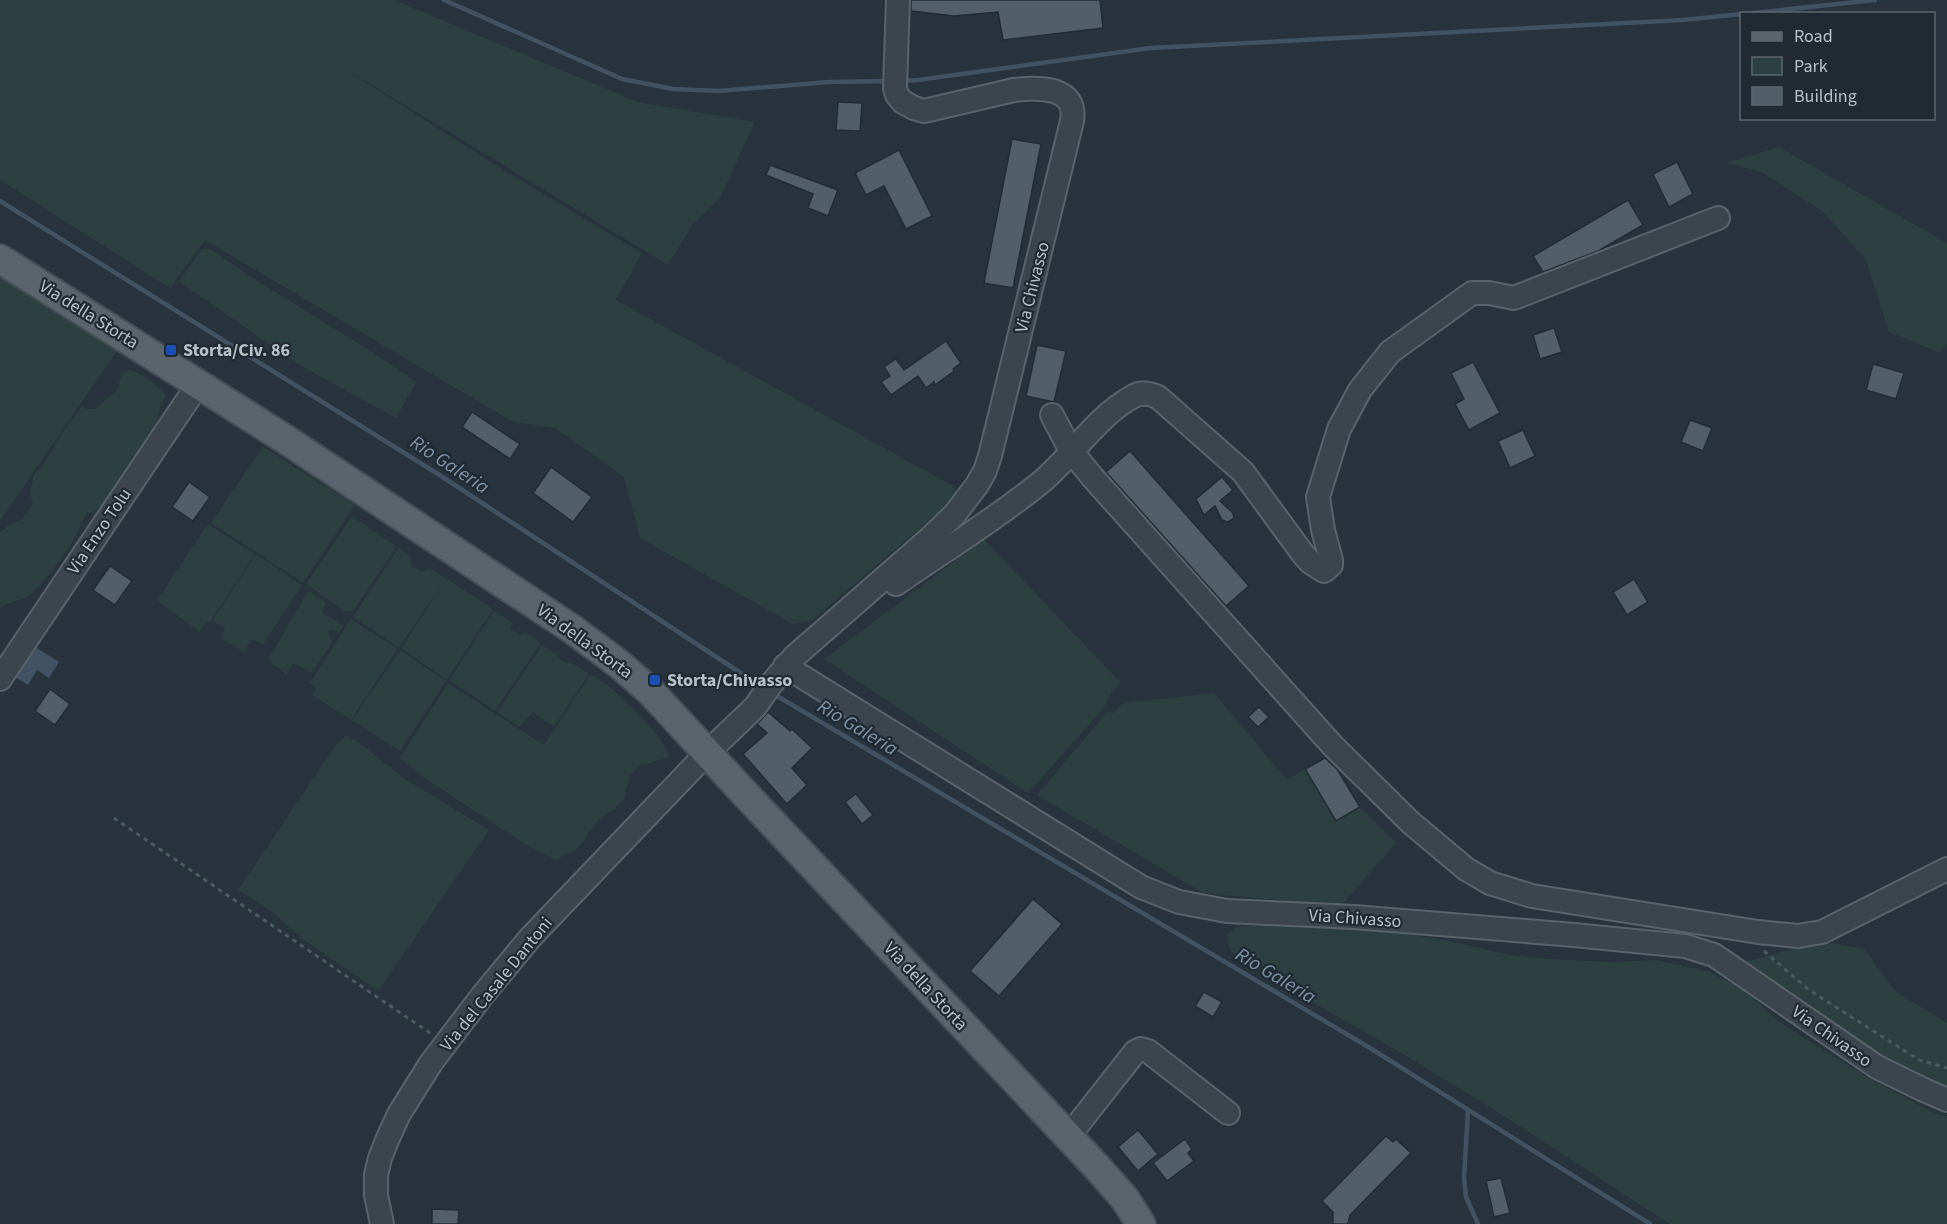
<svg xmlns="http://www.w3.org/2000/svg" width="1947" height="1224" viewBox="0 0 1947 1224" font-family="'Source Sans 3',sans-serif">
<style>
.green{fill:#2b403f}
.water{fill:#405264}
.lines{fill:none;stroke-linecap:round;stroke-linejoin:round}
.stream{stroke:#405264;stroke-width:4.5}
.building{fill:#525e68;stroke:#232c35;stroke-width:1.5}
.minor-casing{stroke:#5a636b;stroke-width:26}
.major-casing{stroke:#454e57;stroke-width:32}
.path{stroke:#4a5c5d;stroke-width:3;stroke-dasharray:4.5 4.5;stroke-linecap:butt}
.minor{stroke:#3c454d;stroke-width:22}
.major{stroke:#5a646d;stroke-width:28}
.transit-dot{fill:#1a4fb4;stroke:#212a33;stroke-width:2}
.labels{text-anchor:middle;stroke-width:4.5;stroke-linejoin:round;paint-order:stroke}
.street-label{font-size:18px;fill:#b8c0c8;stroke:#212a33}
.poi-label{font-size:18px;font-weight:bold;fill:#b8c0c8;stroke:#212a33;text-anchor:start}
.water-label{font-size:20px;font-style:italic;fill:#7d93a8;stroke:#212a33}
</style>
<rect width="100%" height="100%" fill="#28333d"/>
<g class="green">
<path d="M0 0H394L638 102 755 122 720 198 692 225 668 265 345 69 510 174 642 253 616 300 953 486 958 496 811 621 793 624 640 538 624 477 555 428 513 422 205 240 170 288 0 180Z"/>
<path d="M1779 147 1947 243V344L1941 353 1889 332 1866 260 1822 211 1762 172 1726 163Z"/>
<path d="M202 249H209L217 253 248 275 385 360 416 382 396 418 317 375 287 357 179 281Z"/>
<path d="M0 267 121 345 0 521Z"/>
<path d="M130 370C145 375 155 384 166 395L160 408 156 428 146 445 134 458 114 494 93 513 87 512C82 521 79 529 75 537 65 556 47 578 32 593 22 603 7 600 0 609V532L11 524 22 519 33 504 30 493 34 474 44 464 60 436 82 406 87 409H95L117 390 122 373Z"/>
<path d="M263 447 355 505 303 583 211 523Z"/>
<path d="M352 516 397 547 353 611H345L306 584Z"/>
<path d="M208 524 255 554 210 622H207L199 631 157 601Z"/>
<path d="M984 539 1121 683 1112 692 1103 709 1028 793 824 659Z"/>
<path d="M399 547 410 556 412 566 422 572 430 568 493 609 447 680 401 648 445 580 399 648 353 617Z"/>
<path d="M256 554 302 585 263 644 251 640 244 652 221 638 225 628 212 621Z"/>
<path d="M308 591 326 602 322 613 344 626 339 633 331 629 328 634 333 642 311 673 293 663 286 674 268 660Z"/>
<path d="M494 611 512 622 511 629 520 635 526 632 541 643 495 711 449 680Z"/>
<path d="M351 619 398 649 351 720 312 695 317 688 310 683Z"/>
<path d="M542 645 557 655 562 661 574 664 589 674 554 727 533 712 519 727 497 712Z"/>
<path d="M400 650 446 681 400 751 352 720Z"/>
<path d="M590 675C607 680 647 721 658 736 663 743 666 750 670 757L639 766 630 775 623 801 612 811 600 818 582 843 574 852 564 855 556 860 526 845 423 777 400 758 448 683 544 745Z"/>
<path d="M1214 693 1287 780 1305 769 1335 821 1360 807 1396 843 1341 906 1203 893 1037 795 1107 712 1113 713 1123 703Z"/>
<path d="M346 735 358 742 405 779 489 830 378 991 304 940 271 911 238 890 336 745Z"/>
<path d="M1277 924 1409 934 1453 942 1511 955 1547 959 1614 962 1655 960 1707 971 1740 987 1781 1023 1865 1076 1932 1112 1947 1116V1224H1670L1485 1104 1393 1048 1305 998 1230 951 1227 934 1237 927Z"/>
<path d="M1832 943 1864 949 1895 991 1947 1023V1093L1926 1088 1740 963 1791 949Z"/>
</g>
<path class="water" d="M31 644 59 662 49 678 37 670 28 685 11 674Z"/>
<g class="lines">
<g class="stream">
<path d="M444 0 622 79 673 89 718 91 829 82 890 81"/>
<path d="M1744 14 1875 0"/>
<path d="M902 81 918 80 1151 48 1683 20 1742 14"/>
<path d="M0 201 438 474 762 687"/>
<path d="M772 693 1370 1048 1650 1224"/>
<path d="M1468 1110 1464 1178 1466 1197 1478 1224"/>
</g>
</g>
<g class="building">
<path d="M911 0H1100L1103 28 1003 40 998 12 954 16 911 11Z"/>
<path d="M838 102 862 103 860 131 836 130Z"/>
<path d="M1012 139 1041 144 1013 288 984 283Z"/>
<path d="M899 150 932 216 906 229 884 186 866 195 855 173Z"/>
<path d="M1677 162 1693 194 1669 207 1653 174Z"/>
<path d="M770 165 838 190 828 216 808 208 813 194 766 175Z"/>
<path d="M1628 200 1643 225 1598 251 1543 272 1533 256Z"/>
<path d="M1554 328 1562 352 1540 359 1533 335Z"/>
<path d="M946 341 961 363 953 369 954 371 935 385 934 382 926 388 918 376 891 395 881 382 890 376 884 367 896 359 904 370Z"/>
<path d="M1037 345 1066 351 1054 402 1026 396Z"/>
<path d="M1473 362 1500 413 1469 430 1455 404 1464 399 1451 373Z"/>
<path d="M1873 364 1904 373 1896 399 1866 390Z"/>
<path d="M472 412 520 444 510 459 462 427Z"/>
<path d="M1690 420 1712 428 1703 451 1681 442Z"/>
<path d="M1523 430 1535 456 1510 468 1498 441Z"/>
<path d="M1130 451 1249 586 1226 606 1106 472Z"/>
<path d="M551 467 592 497 573 522 533 493Z"/>
<path d="M1222 477 1233 490 1220 501 1233 513 1234 518 1228 522 1222 520 1215 506 1204 515 1196 499Z"/>
<path d="M189 482 210 497 193 521 172 507Z"/>
<path d="M110 566 132 581 115 605 93 590Z"/>
<path d="M1634 579 1648 602 1627 615 1613 592Z"/>
<path d="M50 689 70 704 55 725 35 711Z"/>
<path d="M1259 707 1269 717 1258 727 1248 717Z"/>
<path d="M768 712 790 731 792 729 812 748 792 768 807 785 787 804 743 754 767 733 757 724Z"/>
<path d="M1325 758 1337 769 1360 807 1336 821 1305 769Z"/>
<path d="M856 794 873 815 862 824 845 802Z"/>
<path d="M1033 899 1062 924 999 996 970 971Z"/>
<path d="M1204 992 1222 1002 1213 1017 1195 1006Z"/>
<path d="M1138 1130 1158 1154 1138 1171 1118 1147Z"/>
<path d="M1386 1136 1393 1142 1396 1139 1411 1153 1350 1215 1348 1224H1333V1212L1322 1201Z"/>
<path d="M1185 1139 1192 1149 1188 1153 1194 1161 1167 1181 1153 1163Z"/>
<path d="M1501 1178 1510 1213 1494 1217 1486 1181Z"/>
<path d="M432 1209 459 1210 458 1224H432Z"/>
</g>
<g class="lines">
<g class="minor-casing">
<g id="minor">
<path d="M1052 415 1071 451 1094 479 1333 746 1410 822 1466 869 1490 883 1532 896 1758 932 1798 936 1822 932 1947 869"/>
<path d="M896 584C942 552 991 522 1035 487 1070 461 1093 419 1132 397 1140 392 1149 393 1158 397L1243 472 1303 554 1310 562 1324 571 1331 565V560L1323 530 1318 497 1339 429 1360 390 1390 352 1472 293H1489L1514 298 1718 218"/>
<path d="M785 666 1141 887 1179 902 1227 911 1354 917 1574 935 1685 946 1714 955 1877 1067 1924 1090 1947 1100"/>
<path d="M0 679 199 383"/>
<path d="M1068 1137 1135 1052 1141 1049 1148 1051 1228 1113"/>
<path d="M382 1224 376 1195V1175L380 1158 388 1138 399 1114 431 1063 482 996 530 938 707 753 755 707 772 683 795 656 929 539 955 514 977 485 985 471 990 456 1072 121C1078 86 1038 87 1014 90L924 111 914 108 903 102 897 95 895 88 898 0"/>
</g>
</g>
<g class="major-casing">
<path id="major" d="M0 259 285 439 572 629 619 664 651 692 748 797 1096 1166 1125 1199 1141 1224"/>
</g>
<g class="path">
<path d="M114 818 430 1033"/>
<path d="M1764 951 1809 990 1919 1060 1947 1068"/>
</g>
<use href="#minor" class="minor"/>
<use href="#major" class="major"/>
</g>
<g class="transit-dot">
<rect x="165" y="344" width="12" height="12" rx="3"/>
<rect x="649" y="674" width="12" height="12" rx="3"/>
</g>
<g class="labels">
<g class="street-label">
<text transform="translate(1032 287) rotate(-76)" y="6">Via Chivasso</text>
<text transform="translate(89 314) rotate(32)" y="6">Via della Storta</text>
<text transform="translate(99 531) rotate(-56)" y="6">Via Enzo Tolu</text>
<text transform="translate(585 641) rotate(36)" y="6">Via della Storta</text>
<text transform="translate(1355 918) rotate(4)" y="6">Via Chivasso</text>
<text transform="translate(496 984) rotate(-51)" y="6">Via del Casale Dantoni</text>
<text transform="translate(926 986) rotate(47)" y="6">Via della Storta</text>
<text transform="translate(1832 1036) rotate(35)" y="6">Via Chivasso</text>
</g>
<g class="poi-label">
<text x="183" y="356">Storta/Civ. 86</text>
<text x="667" y="686">Storta/Chivasso</text>
</g>
<g class="water-label">
<text transform="translate(450 464) rotate(33)" y="7">Rio Galeria</text>
<text transform="translate(858 727) rotate(31)" y="7">Rio Galeria</text>
<text transform="translate(1276 975) rotate(31)" y="7">Rio Galeria</text>
</g>
</g>
<rect x="1740" y="12" width="195" height="108" fill="#212a33" stroke="#5d666f" stroke-width="1.5"/>
<rect x="1752" y="32" width="30" height="9" fill="#5a646d" stroke="#5d666f" stroke-width="1.5"/>
<text x="1794" y="42" font-size="18" fill="#b8c0c8">Road</text>
<rect x="1752" y="57" width="30" height="18" fill="#2b403f" stroke="#5d666f" stroke-width="1.5"/>
<text x="1794" y="72" font-size="18" fill="#b8c0c8">Park</text>
<rect x="1752" y="87" width="30" height="18" fill="#525e68" stroke="#5d666f" stroke-width="1.5"/>
<text x="1794" y="102" font-size="18" fill="#b8c0c8">Building</text>
</svg>
